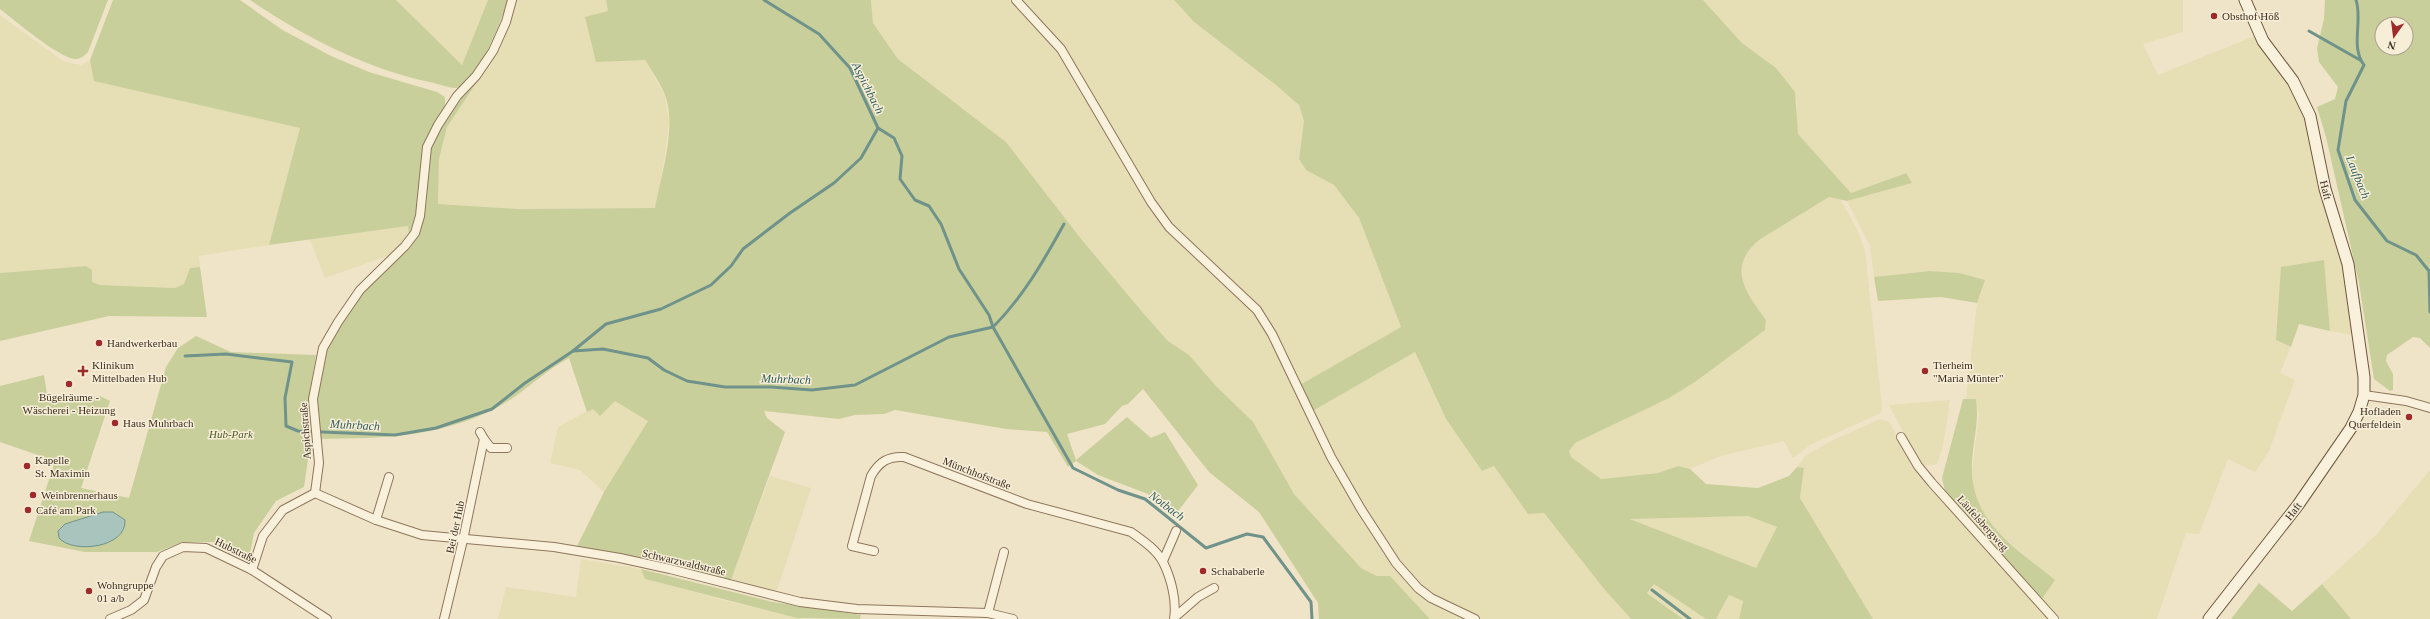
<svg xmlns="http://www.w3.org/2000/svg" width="2430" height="619" viewBox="0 0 2430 619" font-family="Georgia,serif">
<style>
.farmland{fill:#e6deb5}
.green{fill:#c9cf9b;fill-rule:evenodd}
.water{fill:#a9c4bc;stroke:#6f938a}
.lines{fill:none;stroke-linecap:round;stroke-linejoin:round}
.stream{stroke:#6f938a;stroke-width:3}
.street-casing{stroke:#8d765c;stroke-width:10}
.secondary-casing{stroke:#6f573f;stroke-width:13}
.street{stroke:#faf1dc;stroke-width:8}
.secondary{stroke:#faf1dc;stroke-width:11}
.poi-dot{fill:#9e2a2b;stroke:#f7eed8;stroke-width:1.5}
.labels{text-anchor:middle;stroke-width:3;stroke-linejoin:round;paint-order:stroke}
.poi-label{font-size:11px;fill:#3d2e20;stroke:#f7eed8;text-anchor:start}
.street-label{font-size:11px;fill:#3d2e20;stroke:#f7eed8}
.park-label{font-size:11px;font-style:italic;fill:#4d5a26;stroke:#f7eed8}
.water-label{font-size:12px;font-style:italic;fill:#2f5d5a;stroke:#f7eed8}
</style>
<rect width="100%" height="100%" fill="#f0e4c8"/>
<g class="farmland">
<path d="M396 0H488L462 65Z"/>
<path d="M516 0H606L608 11 645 60 665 96 669 121 666 149 656 208 519 209 438 204 439 159 447 127 501 41Z"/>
<path d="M871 0H1012L1039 26 1052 40 1158 219 1261 319 1327 455 1417 590 1470 619H1430L1390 576H1377L1361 568 1294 494 1216 386 1189 355 1168 341 1144 314 1082 240 1006 142 898 59 873 23Z"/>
<path d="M1019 0H1174L1194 22 1276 85 1299 105 1304 121 1299 159 1306 170 1334 185 1359 218 1401 327 1298 386 1271 327 1168 223 1084 84Z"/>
<path d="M1703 0H2183V32L2143 44 2158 75 2257 35 2269 59 2290 85 2306 112 2344 263 2353 335 2330 331 2324 260 2276 340 2291 347 2280 373 2295 380 2269 451 2255 472 2228 459 2199 534 2186 533 2157 619H2057L2042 599 2054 580 2000 534 1984 516 1975 498 1972 471 1979 415 1976 399H1966L1977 303 1985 280 1960 273 1930 271 1874 277 1870 246 1847 201 1912 183 1905 173 1851 193 1798 134 1795 122 1797 101 1776 68 1742 43Z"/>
<path d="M0 15 63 61 81 65 90 60 95 81 300 128 269 245 199 256 200 267 190 268 184 284 175 288 100 285 92 282 86 266 0 273Z"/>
<path d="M1829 197 1840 199 1857 229 1865 251 1882 406 1881 413 1810 445 1793 458 1784 441 1721 456 1690 469 1678 466 1658 473 1601 479 1571 457 1569 451 1575 443 1668 398 1695 382 1765 330 1766 320 1747 295 1741 279V266L1749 248 1759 240Z"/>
<path d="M408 226 409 235 390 255 325 278 309 238Z"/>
<path d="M1415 352 1446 419 1482 471 1494 466 1528 514 1544 513 1605 590 1631 619H1480L1425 590 1401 562 1343 473 1311 412Z"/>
<path d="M1950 400 1943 446 1937 464 1921 466 1889 405Z"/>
<path d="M615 401 649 421 604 492 580 470 550 463 558 427 593 408Z"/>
<path d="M1880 419 1889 422 1916 468 2051 619H1873L1800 498 1804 468 1797 467 1805 456 1827 443Z"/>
<path d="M2430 470V619H2351L2322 584 2375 536Z"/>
<path d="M770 476 811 488 776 593 731 580Z"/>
<path d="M1748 516 1777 527 1756 568 1628 518Z"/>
<path d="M581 559 641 569 645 579 731 602 804 619H498L506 587 576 597Z"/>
<path d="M1654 584 1706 619H1683L1647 592Z"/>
<path d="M1729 595 1743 601 1739 619H1716Z"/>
</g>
<g class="green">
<path d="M0 0H108L88 52C84 56 81 59 75 59 59 58 14 20 0 9Z"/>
<path d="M113 0H240L281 29 331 56 369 72 437 92 445 97V106L425 144 418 206 409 235 408 226 269 245 300 128 94 81 90 60Z"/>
<path d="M250 0H396L462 65 488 0H508C502 19 479 78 461 87 454 90 442 85 434 83 366 69 307 38 250 0Z"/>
<path d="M606 0H871L873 23 898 59 1006 142 1082 240 1144 314 1168 341 1189 355 1216 386 1253 422 1294 494 1361 568 1377 576H1390L1430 619H1319L1318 603 1259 512 1209 472 1143 389 1128 404 1122 406 1105 424 1067 434 1076 460 1127 417 1151 438 1165 432 1198 485 1176 514 1148 494 1098 475 1076 461 1068 467 1047 432 1006 429 895 410 884 414 855 415 839 419 764 411 767 418 785 432 731 580 676 565 577 546 604 492 648 421 615 401 600 416 593 409 587 412 569 358C543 372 522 395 496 408 438 438 383 438 319 439 317 410 317 382 325 354 335 321 369 286 391 260 399 250 419 231 423 219 429 201 425 181 427 162 431 126 464 94 486 68L447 127 439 159 438 204 519 209 655 208C661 176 677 126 665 95 660 83 652 71 645 60L596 62 585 17 608 11Z"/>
<path d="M1174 0H1703L1742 43 1776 68 1795 92 1798 134 1851 193 1906 173 1912 183 1847 201 1829 197 1759 240C1726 268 1746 293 1766 320L1765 330 1695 382 1669 398 1575 443 1569 451 1571 457 1601 479 1658 473 1678 466 1690 469 1706 484 1758 488 1789 476 1797 467 1804 468 1800 498 1873 619H1739L1743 601 1729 595 1716 619H1706L1654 584 1647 593 1683 619H1631L1605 590 1544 513 1528 514 1494 466 1482 471 1446 419 1415 352 1311 412 1298 386 1401 327 1359 218 1334 185 1306 170 1299 159 1304 121 1299 105 1276 85 1194 22ZM1748 516 1777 527 1756 568 1630 519Z"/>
<path d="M2325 0H2430V348L2420 338 2413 337 2387 355 2386 361 2393 374V390L2390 391 2374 379 2359 283 2326 137 2317 107 2335 99 2338 87 2319 62 2317 48 2324 19ZM2382 24H2406V48H2382Z"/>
<path d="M2324 260 2330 331 2299 324 2291 347 2276 340 2281 267Z"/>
<path d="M86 266 92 270V282L100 285 175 288 184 284 190 268 200 267 207 317 109 316 0 341V273Z"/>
<path d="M1930 271 1960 273 1985 280 1977 303 1941 297 1878 301 1874 277Z"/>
<path d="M196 336 231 352 316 355 309 396 311 439 304 487 276 501 254 533 249 559 212 542H182L157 552H85L29 541 55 461 0 442V386L44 375 48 400 100 396 110 401 81 488 129 498 166 367 178 348Z"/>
<path d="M1963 399H1976C1980 424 1971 447 1972 472 1974 525 2018 549 2055 580L2042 599 1945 491 1942 478Z"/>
<path d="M641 569 773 602 861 615 860 619 797 618 645 579Z"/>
<path d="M2259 583 2292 611 2322 584 2351 619H2231Z"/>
</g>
<path class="water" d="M103 512H113L125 520C127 548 73 554 59 538L58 531 65 524Z"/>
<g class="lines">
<g class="stream">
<path d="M764 0 819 34 850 68 878 128 894 138 902 156 900 179 915 200 929 206 941 224 959 269 989 315 993 327 1073 468 1118 490 1145 499 1206 548 1247 534 1263 537 1311 602 1312 619"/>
<path d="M2356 0C2363 20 2350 47 2364 65L2346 101 2338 150 2355 200 2387 241 2416 255 2429 271 2430 312"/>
<path d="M2309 31 2360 60"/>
<path d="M993 327C1023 297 1043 262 1064 224"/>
<path d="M573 351 606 324 661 309 711 285 731 266 743 249 790 213 834 183 861 158 878 128"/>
<path d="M185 356 226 354 292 362 285 398 286 426 298 431 395 435 436 428 492 409 525 383 573 351 603 349 648 358 664 370 687 381 725 387H771L812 390 855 385 949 337 993 327"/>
<path d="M1652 590 1690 619"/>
</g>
<g class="street-casing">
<g id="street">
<path d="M1016 0 1061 49 1151 202 1169 227 1257 310 1272 334 1331 457 1361 509 1396 563 1418 588 1431 598 1475 619"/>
<path d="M2364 395 2406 401 2430 408"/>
<path d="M1901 437 1918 466 1932 483 2054 619"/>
<path d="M484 439 491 448H507"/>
<path d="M315 493 376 520 422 535 554 547 620 558 670 569 800 602 857 609 988 613 1013 619"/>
<path d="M315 493 319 463 313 399 323 348 338 322 360 290 405 246 415 233 420 216 427 147 438 125 457 96 476 76 493 51 506 22 512 0"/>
<path d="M376 520 389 477"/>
<path d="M874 551 852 546 871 476C879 462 888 456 904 457L1027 504 1131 532C1142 540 1156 549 1163 562 1171 578 1177 601 1174 619"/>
<path d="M1163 561 1176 531"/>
<path d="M252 570 263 536 283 510 315 493"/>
<path d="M988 613 1004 552"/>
<path d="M1175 617 1198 597 1214 588"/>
<path d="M110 619 131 610 144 600 156 567 163 556 183 547 206 548 252 570 327 619"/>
<path d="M444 619 463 540 484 439 480 432"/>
</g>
</g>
<g class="secondary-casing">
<path id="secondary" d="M2209 619 2298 505 2351 428 2359 412 2364 395V377L2348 264 2325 189 2310 116 2293 81 2263 41 2245 0"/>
</g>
<use href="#street" class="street"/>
<use href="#secondary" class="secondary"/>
</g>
<g class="poi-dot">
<circle cx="2214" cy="16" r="4"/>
<circle cx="99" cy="343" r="4"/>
<path d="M81 365h4v4h4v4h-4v4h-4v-4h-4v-4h4z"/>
<circle cx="1925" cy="371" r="4"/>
<circle cx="69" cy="384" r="4"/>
<circle cx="2409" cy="417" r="4"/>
<circle cx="115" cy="423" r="4"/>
<circle cx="27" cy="466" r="4"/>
<circle cx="33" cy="495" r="4"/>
<circle cx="28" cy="510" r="4"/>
<circle cx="1203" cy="571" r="4"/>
<circle cx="89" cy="591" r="4"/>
</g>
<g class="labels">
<g class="poi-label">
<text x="2222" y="20">Obsthof Höß</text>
<text x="107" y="347">Handwerkerbau</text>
<text x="92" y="369">Klinikum<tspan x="92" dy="13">Mittelbaden Hub</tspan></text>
<text x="1933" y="369">Tierheim<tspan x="1933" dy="13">"Maria Münter"</tspan></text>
<text x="69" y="401" text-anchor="middle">Bügelräume -<tspan x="69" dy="13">Wäscherei - Heizung</tspan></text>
<text x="2401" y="415" text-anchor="end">Hofladen<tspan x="2401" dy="13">Querfeldein</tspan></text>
<text x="123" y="427">Haus Muhrbach</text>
<text x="35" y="464">Kapelle<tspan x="35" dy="13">St. Maximin</tspan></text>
<text x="41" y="499">Weinbrennerhaus</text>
<text x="36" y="514">Café am Park</text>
<text x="1211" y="575">Schababerle</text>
<text x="97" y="589">Wohngruppe<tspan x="97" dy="13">01 a/b</tspan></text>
</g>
<g class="street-label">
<text transform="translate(2326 190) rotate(76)" y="4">Haft</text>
<text transform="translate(305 431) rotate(-94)" y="4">Aspichstraße</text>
<text transform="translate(977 473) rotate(21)" y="4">Münchhofstraße</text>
<text transform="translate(2293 511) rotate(-52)" y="4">Haft</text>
<text transform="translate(1983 523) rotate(48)" y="4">Läufelsbergweg</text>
<text transform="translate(455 527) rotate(-78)" y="4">Bei der Hub</text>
<text transform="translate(236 550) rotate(26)" y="4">Hubstraße</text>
<text transform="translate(684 562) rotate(13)" y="4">Schwarzwaldstraße</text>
</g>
<g class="park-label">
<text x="231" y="438">Hub-Park</text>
</g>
<g class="water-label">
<text transform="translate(868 88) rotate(63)" y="4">Aspichbach</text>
<text transform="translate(2358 177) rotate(68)" y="4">Laufbach</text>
<text transform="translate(786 379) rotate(2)" y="4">Muhrbach</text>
<text transform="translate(355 425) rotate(3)" y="4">Muhrbach</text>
<text transform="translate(1167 506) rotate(37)" y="4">Notbach</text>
</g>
</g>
<g transform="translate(2394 36) rotate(194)"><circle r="19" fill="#f7eed8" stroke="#ada18e"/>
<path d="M0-3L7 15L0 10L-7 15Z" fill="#9e2a2b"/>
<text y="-6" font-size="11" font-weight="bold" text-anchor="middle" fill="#3d2e20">N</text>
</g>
</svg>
